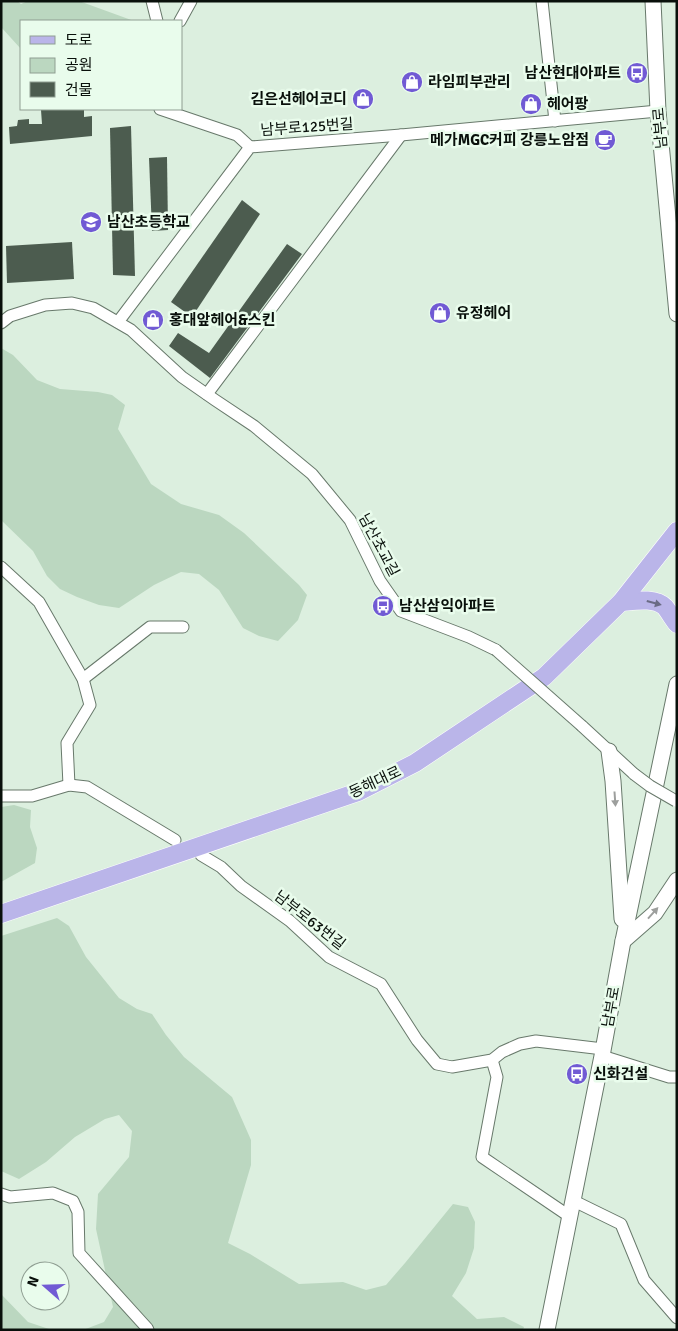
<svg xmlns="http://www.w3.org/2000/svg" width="678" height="1331" viewBox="0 0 678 1331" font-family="Signika,'Noto Sans KR',sans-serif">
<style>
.green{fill:#bbd7c0}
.building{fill:#4c5c4f}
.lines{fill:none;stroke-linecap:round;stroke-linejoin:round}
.street-casing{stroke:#68796b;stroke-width:13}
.secondary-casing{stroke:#68796b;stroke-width:17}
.primary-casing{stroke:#fff;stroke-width:19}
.street{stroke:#fff;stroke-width:11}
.secondary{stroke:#fff;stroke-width:15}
.primary{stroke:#bab5e9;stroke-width:18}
.street-bridge-casing{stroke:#68796b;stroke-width:13;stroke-linecap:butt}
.street-bridge{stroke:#fff;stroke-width:11}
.oneway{fill:#6a6b85}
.oneway2{fill:#9d9f9d}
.labels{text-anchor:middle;stroke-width:5;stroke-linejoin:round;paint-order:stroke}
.poi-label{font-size:15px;font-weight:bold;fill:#09100b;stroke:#e9fcec;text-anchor:start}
.street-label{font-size:15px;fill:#09100b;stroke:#e9fcec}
</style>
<rect width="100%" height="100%" fill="#dcefdf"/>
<g class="green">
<path d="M1 1H17L21 4 28 1H79L134 21H21V49L1 27Z"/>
<path d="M1 348 13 355 37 380 60 389 98 392 112 395 125 405 118 429 151 484 181 504 219 515 244 533 299 585 307 595 298 620 278 641 259 636 243 628 219 590 199 574 181 572 154 585 119 608 99 605 77 597 60 589 47 576 33 551 1 520Z"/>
<path d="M14 805 31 810 30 827 37 848 35 863 1 882V807Z"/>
<path d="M57 918 69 926 86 957 119 998 137 1009 152 1014 166 1035 184 1057 232 1097 251 1140V1165L228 1243 250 1254 299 1284 343 1282 366 1290 386 1285 405 1263 453 1204 468 1207 475 1222 474 1248 466 1273 452 1296 477 1319 504 1317 524 1327 523 1330H83L104 1322 113 1307 96 1229 98 1194 129 1157 132 1131 119 1115 105 1119 75 1137 46 1162 19 1179 1 1171V936Z"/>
<path d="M1 1294 28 1322 52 1330H1Z"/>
</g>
<g class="building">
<path d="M58 109H84V117L92 116V136L10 144 9 127 17 126 18 120 29 119V124H42L41 110Z"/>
<path d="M131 126 135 276 113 275 110 128Z"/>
<path d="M167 157 168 230 152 231 149 158Z"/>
<path d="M242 200 260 214 192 317 171 302Z"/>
<path d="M72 242 74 279 7 283 6 246Z"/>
<path d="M287 244 302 254 210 378 169 346 178 333 209 353Z"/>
</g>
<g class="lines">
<g class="street-casing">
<g id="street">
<path d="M152 1 157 21"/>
<path d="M542 1 555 121"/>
<path d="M180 21 191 1"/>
<path d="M160 109 237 135 250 147"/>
<path d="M118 322 250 147 401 135 658 111"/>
<path d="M1 323 10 316 45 305 72 303 93 308 131 330 182 377 215 400 254 426 312 474 350 520 380 581 401 611 469 637 496 650"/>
<path d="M207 394 401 135"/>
<path d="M1 567 39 602 83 679 90 705 67 743 69 785"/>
<path d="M83 679 150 627H183"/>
<path d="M582 726 634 774"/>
<path d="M1 796H32L69 785 87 787 175 840"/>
<path d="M201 855 221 867 241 886 290 921 329 957 381 984 417 1040 437 1064 452 1067 492 1060 502 1052 520 1044 536 1041 603 1049"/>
<path d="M602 1056 669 1077H677"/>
<path d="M492 1060 497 1077 482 1157 569 1216"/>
<path d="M1 1194 10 1197 53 1193 73 1201 78 1212 79 1253 147 1328 148 1330"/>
<path d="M574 1201 621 1224 644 1280 677 1318"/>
</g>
</g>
<g class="secondary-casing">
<g id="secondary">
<path d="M653 1 658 111 677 314"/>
<path d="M609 751 613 781 622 919"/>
<path d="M623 941 655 913 677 880"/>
<path d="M547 1330 602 1056 623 941 677 684"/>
</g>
</g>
<g class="primary-casing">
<g id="primary">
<path d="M621 602C634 601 655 597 665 607 669 612 673 619 677 624"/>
<path d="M1 914 358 792 415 763 544 677 621 602 677 531"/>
</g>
</g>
<use href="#street" class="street"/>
<use href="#secondary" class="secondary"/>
<use href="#primary" class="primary"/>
<g class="street-bridge-casing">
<g id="street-bridge">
<path d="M496 650 582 726"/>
<path d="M634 774 650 786 676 801"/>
</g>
</g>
<use href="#street-bridge" class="street-bridge"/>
</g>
<defs><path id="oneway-solid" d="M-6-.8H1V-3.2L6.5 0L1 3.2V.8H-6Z" transform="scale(1.25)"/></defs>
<use class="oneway" href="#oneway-solid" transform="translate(654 603) rotate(15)"/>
<g class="oneway2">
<use href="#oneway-solid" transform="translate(615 799) rotate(86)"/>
<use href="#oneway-solid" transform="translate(653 913) rotate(-48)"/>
</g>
<defs>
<g id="bus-disc" transform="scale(1.125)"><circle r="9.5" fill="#715ad4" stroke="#e9fcec"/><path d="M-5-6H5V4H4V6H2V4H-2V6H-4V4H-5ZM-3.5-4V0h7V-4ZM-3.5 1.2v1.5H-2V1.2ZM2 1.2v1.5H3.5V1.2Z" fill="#fff"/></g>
<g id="shop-disc" transform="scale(1.125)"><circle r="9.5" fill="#715ad4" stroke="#e9fcec"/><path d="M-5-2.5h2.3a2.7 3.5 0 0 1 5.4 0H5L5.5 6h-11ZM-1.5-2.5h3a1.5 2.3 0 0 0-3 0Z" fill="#fff"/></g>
<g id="cafe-disc" transform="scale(1.125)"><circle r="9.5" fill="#715ad4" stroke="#e9fcec"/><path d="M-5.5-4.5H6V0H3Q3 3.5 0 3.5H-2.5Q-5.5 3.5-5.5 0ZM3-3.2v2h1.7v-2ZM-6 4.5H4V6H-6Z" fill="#fff"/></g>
<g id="school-disc" transform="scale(1.125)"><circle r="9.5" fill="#715ad4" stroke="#e9fcec"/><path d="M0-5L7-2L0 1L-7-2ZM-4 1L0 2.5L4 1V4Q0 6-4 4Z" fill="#fff"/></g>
</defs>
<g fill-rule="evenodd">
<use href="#bus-disc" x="637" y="73"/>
<use href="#shop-disc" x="412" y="82"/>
<use href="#shop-disc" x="363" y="99"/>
<use href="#shop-disc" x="531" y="104"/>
<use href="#cafe-disc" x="605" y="140"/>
<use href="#school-disc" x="91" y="222"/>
<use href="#shop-disc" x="440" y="313"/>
<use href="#shop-disc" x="153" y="320"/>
<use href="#bus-disc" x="383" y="606"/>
<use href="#bus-disc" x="577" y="1074"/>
</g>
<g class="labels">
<g class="poi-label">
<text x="621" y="78" text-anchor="end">남산현대아파트</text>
<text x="428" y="87">라임피부관리</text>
<text x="347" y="104" text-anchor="end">김은선헤어코디</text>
<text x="547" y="109">헤어팡</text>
<text x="589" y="145" text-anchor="end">메가MGC커피 강릉노암점</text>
<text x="107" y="227">남산초등학교</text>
<text x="456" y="318">유정헤어</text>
<text x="169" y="325">홍대앞헤어&amp;스킨</text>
<text x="399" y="611">남산삼익아파트</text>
<text x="593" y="1079">신화건설</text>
</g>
<g class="street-label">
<text transform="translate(307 127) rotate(-4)" y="5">남부로125번길</text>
<text transform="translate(660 128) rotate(-95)" y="5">남부로</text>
<text transform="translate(379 545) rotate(62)" y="5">남산초교길</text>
<text transform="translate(375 782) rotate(-25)" y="5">동해대로</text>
<text transform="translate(310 920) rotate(38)" y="5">남부로63번길</text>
<text transform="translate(611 1007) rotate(-80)" y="5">남부로</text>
</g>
</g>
<rect width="678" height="1331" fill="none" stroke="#09100b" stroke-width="5"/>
<rect x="20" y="20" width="162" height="90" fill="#e9fcec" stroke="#8f9e92"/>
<rect x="30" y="36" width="25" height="8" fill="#bab5e9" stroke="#8f9e92"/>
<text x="65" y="45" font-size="15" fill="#09100b">도로</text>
<rect x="30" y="58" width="25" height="15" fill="#bbd7c0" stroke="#8f9e92"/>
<text x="65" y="70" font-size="15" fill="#09100b">공원</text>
<rect x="30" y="82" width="25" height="15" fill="#4c5c4f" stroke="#8f9e92"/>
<text x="65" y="95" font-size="15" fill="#09100b">건물</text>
<g transform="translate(45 1286) rotate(290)"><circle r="24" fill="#e9fcec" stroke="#8f9e92"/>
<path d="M0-4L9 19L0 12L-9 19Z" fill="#715ad4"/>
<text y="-8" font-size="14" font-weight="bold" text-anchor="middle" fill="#09100b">N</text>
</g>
</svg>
